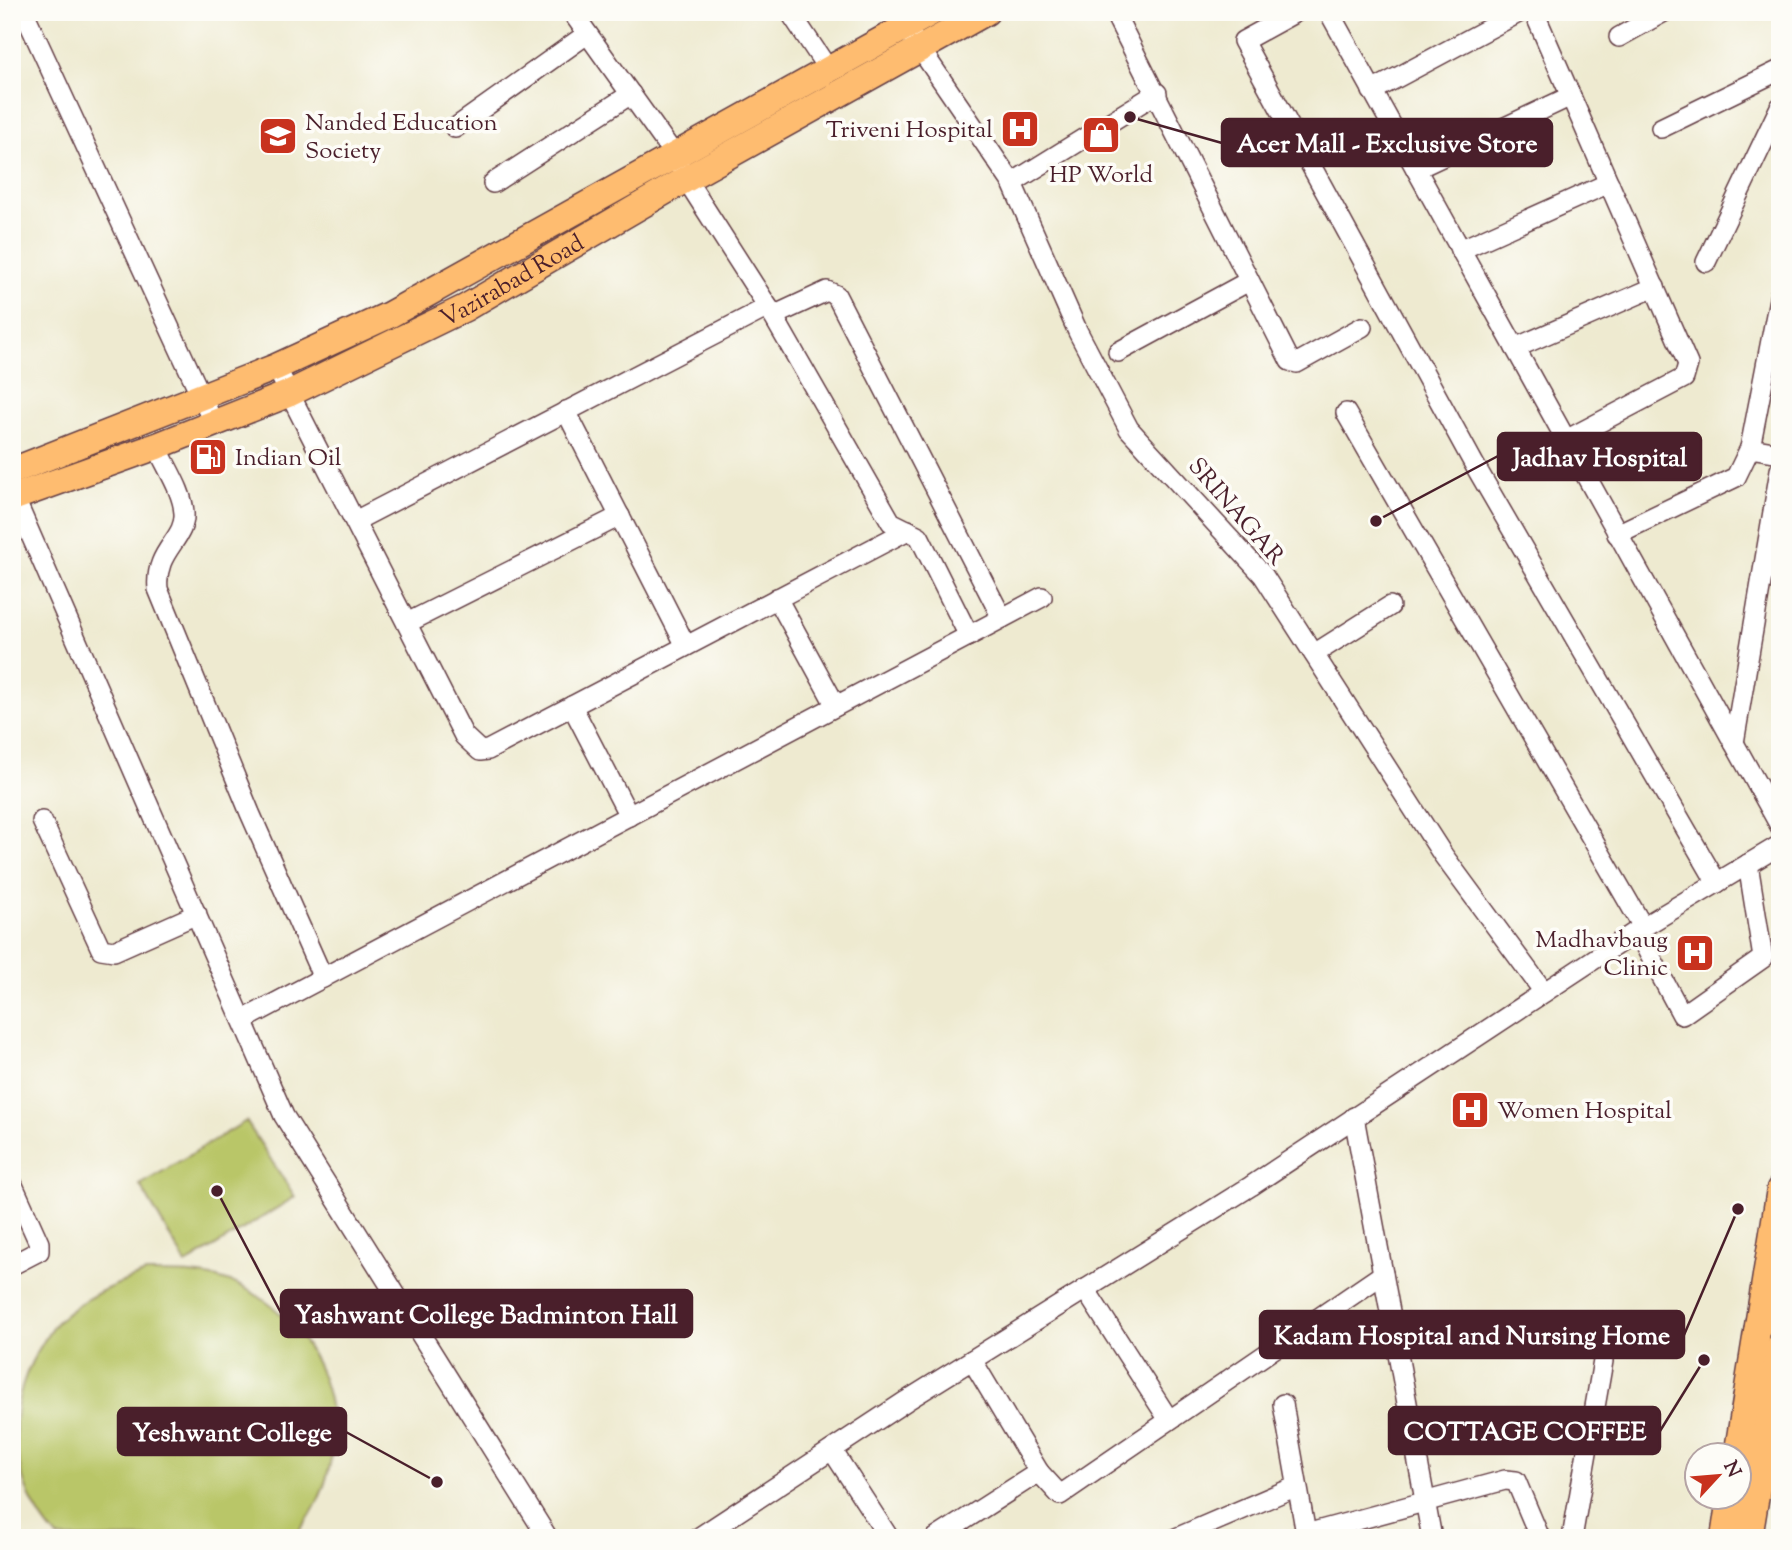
<svg xmlns="http://www.w3.org/2000/svg" width="1792" height="1550" viewBox="0 0 1792 1550" font-family="'Sorts Mill Goudy',serif">
<style>
.green{fill:#b9c668;stroke:#82724a;stroke-width:2}
.lines{fill:none;stroke-linecap:round;stroke-linejoin:round}
.minor-casing{stroke:#633d44;stroke-width:22}
.major-casing{stroke:#633d44;stroke-width:29}
.minor{stroke:#fff;stroke-width:19}
.major{stroke:#febc70;stroke-width:26}
.labels{text-anchor:middle;stroke-width:7;stroke-linejoin:round;paint-order:stroke}
.poi-label{font-size:24px;fill:#4a1f2b;stroke:#fdfcf7;text-anchor:start}
.street-label{font-size:24px;fill:#4a1f2b;stroke:#fdfcf7}
.leader{fill:none;stroke:#4a1f2b;stroke-width:2.5}
.callout-dot{fill:#4a1f2b;stroke:#fdfcf7;stroke-width:2.5}
.callout{fill:#4a1f2b;stroke:#4a1f2b;stroke-width:2.5}
.callout-label{font-size:26px;text-anchor:middle;font-weight:bold;fill:#fff}
</style>
<rect width="100%" height="100%" fill="#fdfcf7"/>
<filter id="ink" filterUnits="userSpaceOnUse"><feTurbulence type="fractalNoise" baseFrequency=".0143" numOctaves="2"/><feDisplacementMap in="SourceGraphic" scale="14" xChannelSelector="R" yChannelSelector="G"/><feConvolveMatrix kernelMatrix="1 2 1 2 8 2 1 2 1" color-interpolation-filters="sRGB"/></filter>
<filter id="wash" filterUnits="userSpaceOnUse"><feTurbulence type="fractalNoise" baseFrequency=".00686" numOctaves="4" result="noise"/><feDisplacementMap in="SourceGraphic" scale="28" xChannelSelector="R" yChannelSelector="G"/><feGaussianBlur stdDeviation="1.57" result="paint"/><feColorMatrix in="noise" values="0 0 0 0 0 0 0 0 0 0 0 0 0 0 0 0 0 1.4 0 .05"/><feComposite in="paint" operator="in"/></filter>
<g filter="url(#wash)">
<rect width="100%" height="100%" fill="#eeead0"/>
<g class="green">
<path d="M246 1121 295 1197 186 1264 140 1185Z"/>
<path d="M146 1273C181 1273 218 1272 250 1291 337 1342 362 1461 293 1538H57C10 1487 2 1407 39 1349 45 1340 50 1329 57 1322 85 1296 111 1286 146 1273Z"/>
</g>
</g>
<g filter="url(#ink)">
<g class="lines">
<g class="minor-casing">
<g id="minor">
<path d="M24 12 214 424"/>
<path d="M572 12 675 156 686 179 768 307 891 522 919 536 969 636"/>
<path d="M790 12 828 69"/>
<path d="M895 12 1012 183 1078 332 1129 429 1263 575 1443 855 1544 992"/>
<path d="M1114 12 1290 361 1297 363 1362 327"/>
<path d="M1296 12 1243 41 1474 464 1717 883"/>
<path d="M1329 12 1780 826"/>
<path d="M1534 12 1688 364 1684 378 1566 440"/>
<path d="M1619 37 1664 12"/>
<path d="M1372 91 1520 12"/>
<path d="M455 128 587 34"/>
<path d="M1661 128 1780 70"/>
<path d="M1416 169 1571 96"/>
<path d="M493 183 631 94"/>
<path d="M1012 183 1157 93"/>
<path d="M1460 250 1609 183"/>
<path d="M1706 262 1780 107"/>
<path d="M773 316 827 291 836 295 1002 618"/>
<path d="M1515 348 1655 287"/>
<path d="M1118 352 1249 281"/>
<path d="M276 367 464 736 480 751 488 750 908 530"/>
<path d="M566 411 686 646"/>
<path d="M1346 413 1643 927"/>
<path d="M157 446C165 466 183 491 184 513 186 540 154 550 158 589L250 813 323 978"/>
<path d="M1750 448 1780 294"/>
<path d="M12 492 284 1116 548 1538"/>
<path d="M355 521 768 307"/>
<path d="M1617 534 1736 477 1750 448 1780 453"/>
<path d="M777 598 836 706"/>
<path d="M407 623 620 516"/>
<path d="M1314 654 1390 606"/>
<path d="M572 706 629 816"/>
<path d="M1734 743 1780 470"/>
<path d="M42 821 101 949 114 951 197 914"/>
<path d="M1637 931 1682 1015 1763 958 1748 864"/>
<path d="M243 1020 1042 597"/>
<path d="M1354 1117 1432 1538"/>
<path d="M12 1183 39 1243V1251L12 1265"/>
<path d="M1085 1289 1169 1420"/>
<path d="M1763 1290 1780 1311"/>
<path d="M1283 1404 1306 1534"/>
<path d="M832 1450 889 1538"/>
<path d="M1039 1472 1060 1495 1383 1274"/>
<path d="M698 1538 906 1401 1251 1186 1643 927 1780 845"/>
<path d="M936 1538 1039 1472 972 1360"/>
<path d="M1176 1538 1297 1486"/>
<path d="M1307 1538 1306 1534 1505 1480 1516 1481 1540 1538"/>
<path d="M1572 1538 1603 1361"/>
</g>
</g>
<g class="major-casing">
<g id="major">
<path d="M12 471 276 367 389 315 932 12"/>
<path id="s1" d="M12 498 157 446 288 394 465 308 686 179 986 12"/>
<path d="M1737 1456 1780 1189"/>
<path d="M1724 1538 1730 1498"/>
<path d="M1749 1538 1780 1346"/>
</g>
</g>
<use href="#minor" class="minor"/>
<use href="#major" class="major"/>
</g>
</g>
<defs>
<g id="hospital-square" transform="scale(2.0125)"><rect x="-9" y="-9" width="18" height="18" rx="4" fill="#c8321e" stroke="#fdfcf7"/><path d="M-5-5h3v3.5h4V-5h3V5h-3V1.5h-4V5h-3Z" fill="#fff"/></g>
<g id="shop-square" transform="scale(2.0125)"><rect x="-9" y="-9" width="18" height="18" rx="4" fill="#c8321e" stroke="#fdfcf7"/><path d="M-5-2.5h2.3a2.7 3.5 0 0 1 5.4 0H5L5.5 6h-11ZM-1.5-2.5h3a1.5 2.3 0 0 0-3 0Z" fill="#fff"/></g>
<g id="university-square" transform="scale(2.0125)"><rect x="-9" y="-9" width="18" height="18" rx="4" fill="#c8321e" stroke="#fdfcf7"/><path d="M0-5L7-2L0 1L-7-2ZM-4 1L0 2.5L4 1V4Q0 6-4 4Z" fill="#fff"/></g>
<g id="fuel-square" transform="scale(2.0125)"><rect x="-9" y="-9" width="18" height="18" rx="4" fill="#c8321e" stroke="#fdfcf7"/><path d="M-5.5-6h7V0h2V4h1.3V-2.5L3-4.5l.8-.8L6-3V5H2.5V1h-1V6h-7ZM-4.2-4.7v3.2H.2V-4.7Z" fill="#fff"/></g>
</defs>
<g fill-rule="evenodd">
<use href="#hospital-square" x="1020" y="129"/>
<use href="#shop-square" x="1101" y="135"/>
<use href="#university-square" x="278" y="136"/>
<use href="#fuel-square" x="208" y="457"/>
<use href="#hospital-square" x="1695" y="953"/>
<use href="#hospital-square" x="1470" y="1110"/>
</g>
<g class="labels">
<g class="poi-label">
<text x="305" y="130">Nanded Education<tspan x="305" dy="28">Society</tspan></text>
<text x="993" y="137" text-anchor="end">Triveni Hospital</text>
<text x="1101" y="182" text-anchor="middle">HP World</text>
<text x="235" y="465">Indian Oil</text>
<text x="1668" y="947" text-anchor="end">Madhavbaug<tspan x="1668" dy="28">Clinic</tspan></text>
<text x="1497" y="1118">Women Hospital</text>
</g>
<g class="street-label">
<text dy="8" stroke="none"><textPath href="#s1" startOffset="546">Vazirabad Road</textPath></text>
<text transform="translate(1237 511) rotate(49)" y="8">SRINAGAR</text>
</g>
</g>
<path class="leader" d="M1130 117L1222 143M1376 521L1498 456M217 1191L281 1313M1738 1209L1684 1335M1704 1360L1660 1431M437 1482L346 1432"/>
<g class="callout-dot">
<circle cx="1130" cy="117" r="7"/>
<circle cx="1376" cy="521" r="7"/>
<circle cx="217" cy="1191" r="7"/>
<circle cx="1738" cy="1209" r="7"/>
<circle cx="1704" cy="1360" r="7"/>
<circle cx="437" cy="1482" r="7"/>
</g>
<g class="callout">
<rect x="1222" y="119" width="330" height="47" rx="7"/>
<rect x="1498" y="433" width="203" height="47" rx="7"/>
<rect x="281" y="1290" width="411" height="47" rx="7"/>
<rect x="1260" y="1311" width="424" height="47" rx="7"/>
<rect x="1389" y="1407" width="271" height="47" rx="7"/>
<rect x="118" y="1408" width="228" height="47" rx="7"/>
</g>
<g class="callout-label">
<text x="1387" y="152">Acer Mall - Exclusive Store</text>
<text x="1600" y="466">Jadhav Hospital</text>
<text x="486" y="1323">Yashwant College Badminton Hall</text>
<text x="1472" y="1344">Kadam Hospital and Nursing Home</text>
<text x="1525" y="1440">COTTAGE COFFEE</text>
<text x="232" y="1441">Yeshwant College</text>
</g>
<rect width="1792" height="1550" fill="none" stroke="#fdfcf7" stroke-width="42"/>
<g transform="translate(1718 1476) rotate(64)"><circle r="33" fill="#fdfcf7" stroke="#b5a4a5" stroke-width="2"/>
<path d="M0-5L12 26L0 18L-12 26Z" fill="#c8321e"/>
<text y="-10" font-size="19" font-weight="bold" text-anchor="middle" fill="#4a1f2b">N</text>
</g>
</svg>
